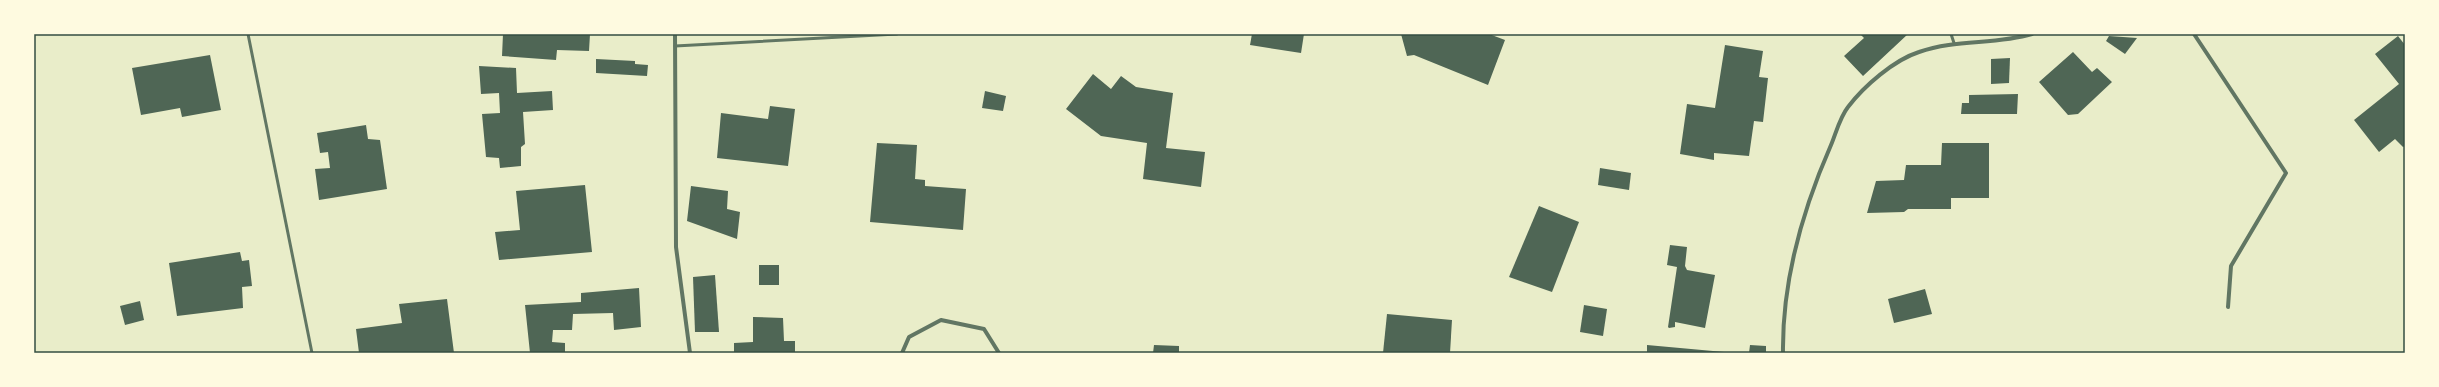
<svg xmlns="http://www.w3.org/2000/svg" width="2439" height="387" viewBox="0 0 2439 387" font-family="Karla,sans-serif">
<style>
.building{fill:#4f6655}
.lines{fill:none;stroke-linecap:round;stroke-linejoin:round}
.service{stroke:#617663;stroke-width:3}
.minor{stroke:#617663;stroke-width:4}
.neatline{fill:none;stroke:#344e41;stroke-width:1.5}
</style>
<rect width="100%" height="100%" fill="#e9edc9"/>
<g class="building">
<path d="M503 34H590L589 51 557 50 556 60 502 56Z"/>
<path d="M1252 34H1304L1301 53 1250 45Z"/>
<path d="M1401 34H1489L1505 40 1488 85 1414 55 1407 56Z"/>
<path d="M1860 34H1908L1863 76 1844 56 1864 38Z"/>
<path d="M2109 36 2137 38 2125 54 2106 41Z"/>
<path d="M2398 36 2405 45V146L2403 147 2395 139 2379 152 2354 120 2399 84 2375 54Z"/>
<path d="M1725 45 1763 51 1759 77 1768 78 1763 122 1754 121 1749 156 1714 153V160L1680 154 1687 104 1715 108Z"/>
<path d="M2073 52 2092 72 2097 68 2112 82 2078 114 2068 115 2039 82Z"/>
<path d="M210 55 221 110 182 117 180 108 141 115 132 68Z"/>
<path d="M2010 58 2009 83 1991 84V59Z"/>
<path d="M596 59 635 61V64L648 65 647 76 596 73Z"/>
<path d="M479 66 516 68 517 93 552 91 553 110 523 112 525 144 521 147V166L500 168 499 158 486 157 482 114 500 113 499 93 481 94Z"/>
<path d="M1093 74 1111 89 1121 76 1136 87 1173 93 1166 148 1205 152 1201 187 1143 179 1147 143 1101 136 1066 109Z"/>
<path d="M985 91 1006 96 1003 111 982 108Z"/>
<path d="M2018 94 2017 114H1961L1962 103H1969V95Z"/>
<path d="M770 106 795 109 788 166 717 158 721 113 768 119Z"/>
<path d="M366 125 368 139 380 140 387 189 319 200 315 169 330 168 328 152 320 153 317 133Z"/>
<path d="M877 143 917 145 915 179 925 180V186L966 189 963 230 870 222Z"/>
<path d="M1942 143H1989V198H1951V209H1908L1904 212 1867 213 1876 181 1904 180 1906 165H1941Z"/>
<path d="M1600 168 1631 173 1629 190 1598 185Z"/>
<path d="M585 185 592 252 499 260 495 232 520 230 516 191Z"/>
<path d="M691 186 728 191 727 209 740 212 737 239 687 221Z"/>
<path d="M1539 206 1579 222 1552 292 1509 277Z"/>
<path d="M1670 245 1687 247 1685 266 1687 270 1715 275 1705 328 1675 322V327L1669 328 1668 327 1677 267 1667 265Z"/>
<path d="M240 252 242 261 249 260 252 286 242 287 243 308 177 316 169 263Z"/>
<rect x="759" y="265" width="20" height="20"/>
<path d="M715 275 719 332H695L693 277Z"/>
<path d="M639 288 641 327 614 330 613 313 573 314 572 330H553L552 342 565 343V353H530L525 305 581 302V293Z"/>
<path d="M1925 289 1932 314 1894 323 1888 299Z"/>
<path d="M447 299 454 353H359L356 329 402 323 399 304Z"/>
<path d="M140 301 144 320 125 325 120 306Z"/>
<path d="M1584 305 1607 309 1603 336 1580 332Z"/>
<path d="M1387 314 1452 320 1450 353H1383Z"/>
<path d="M753 317 783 318 784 341H795V353H734V343L753 342Z"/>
<path d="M1154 345 1179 346V353H1153Z"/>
<path d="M1647 345 1724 352V353H1647Z"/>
<path d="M1750 345 1766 346V353H1749Z"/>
</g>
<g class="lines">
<g class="service">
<path d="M248 34 312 353"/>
<path d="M1951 34 1954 43"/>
<path d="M675 46 897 34"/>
</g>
<g class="minor">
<path d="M675 34 676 247 690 353"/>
<path d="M2194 34 2286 173 2231 266 2228 307"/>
<path d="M902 353 909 337 941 320 984 329 999 353"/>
<path d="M1783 353C1782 281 1802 211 1831 145 1836 133 1840 117 1848 107 1864 86 1894 60 1919 52 1956 39 1995 45 2032 34"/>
</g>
</g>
<rect width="2439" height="387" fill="none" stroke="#fefae0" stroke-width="70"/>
<rect x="35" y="35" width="2369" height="317" class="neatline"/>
</svg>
